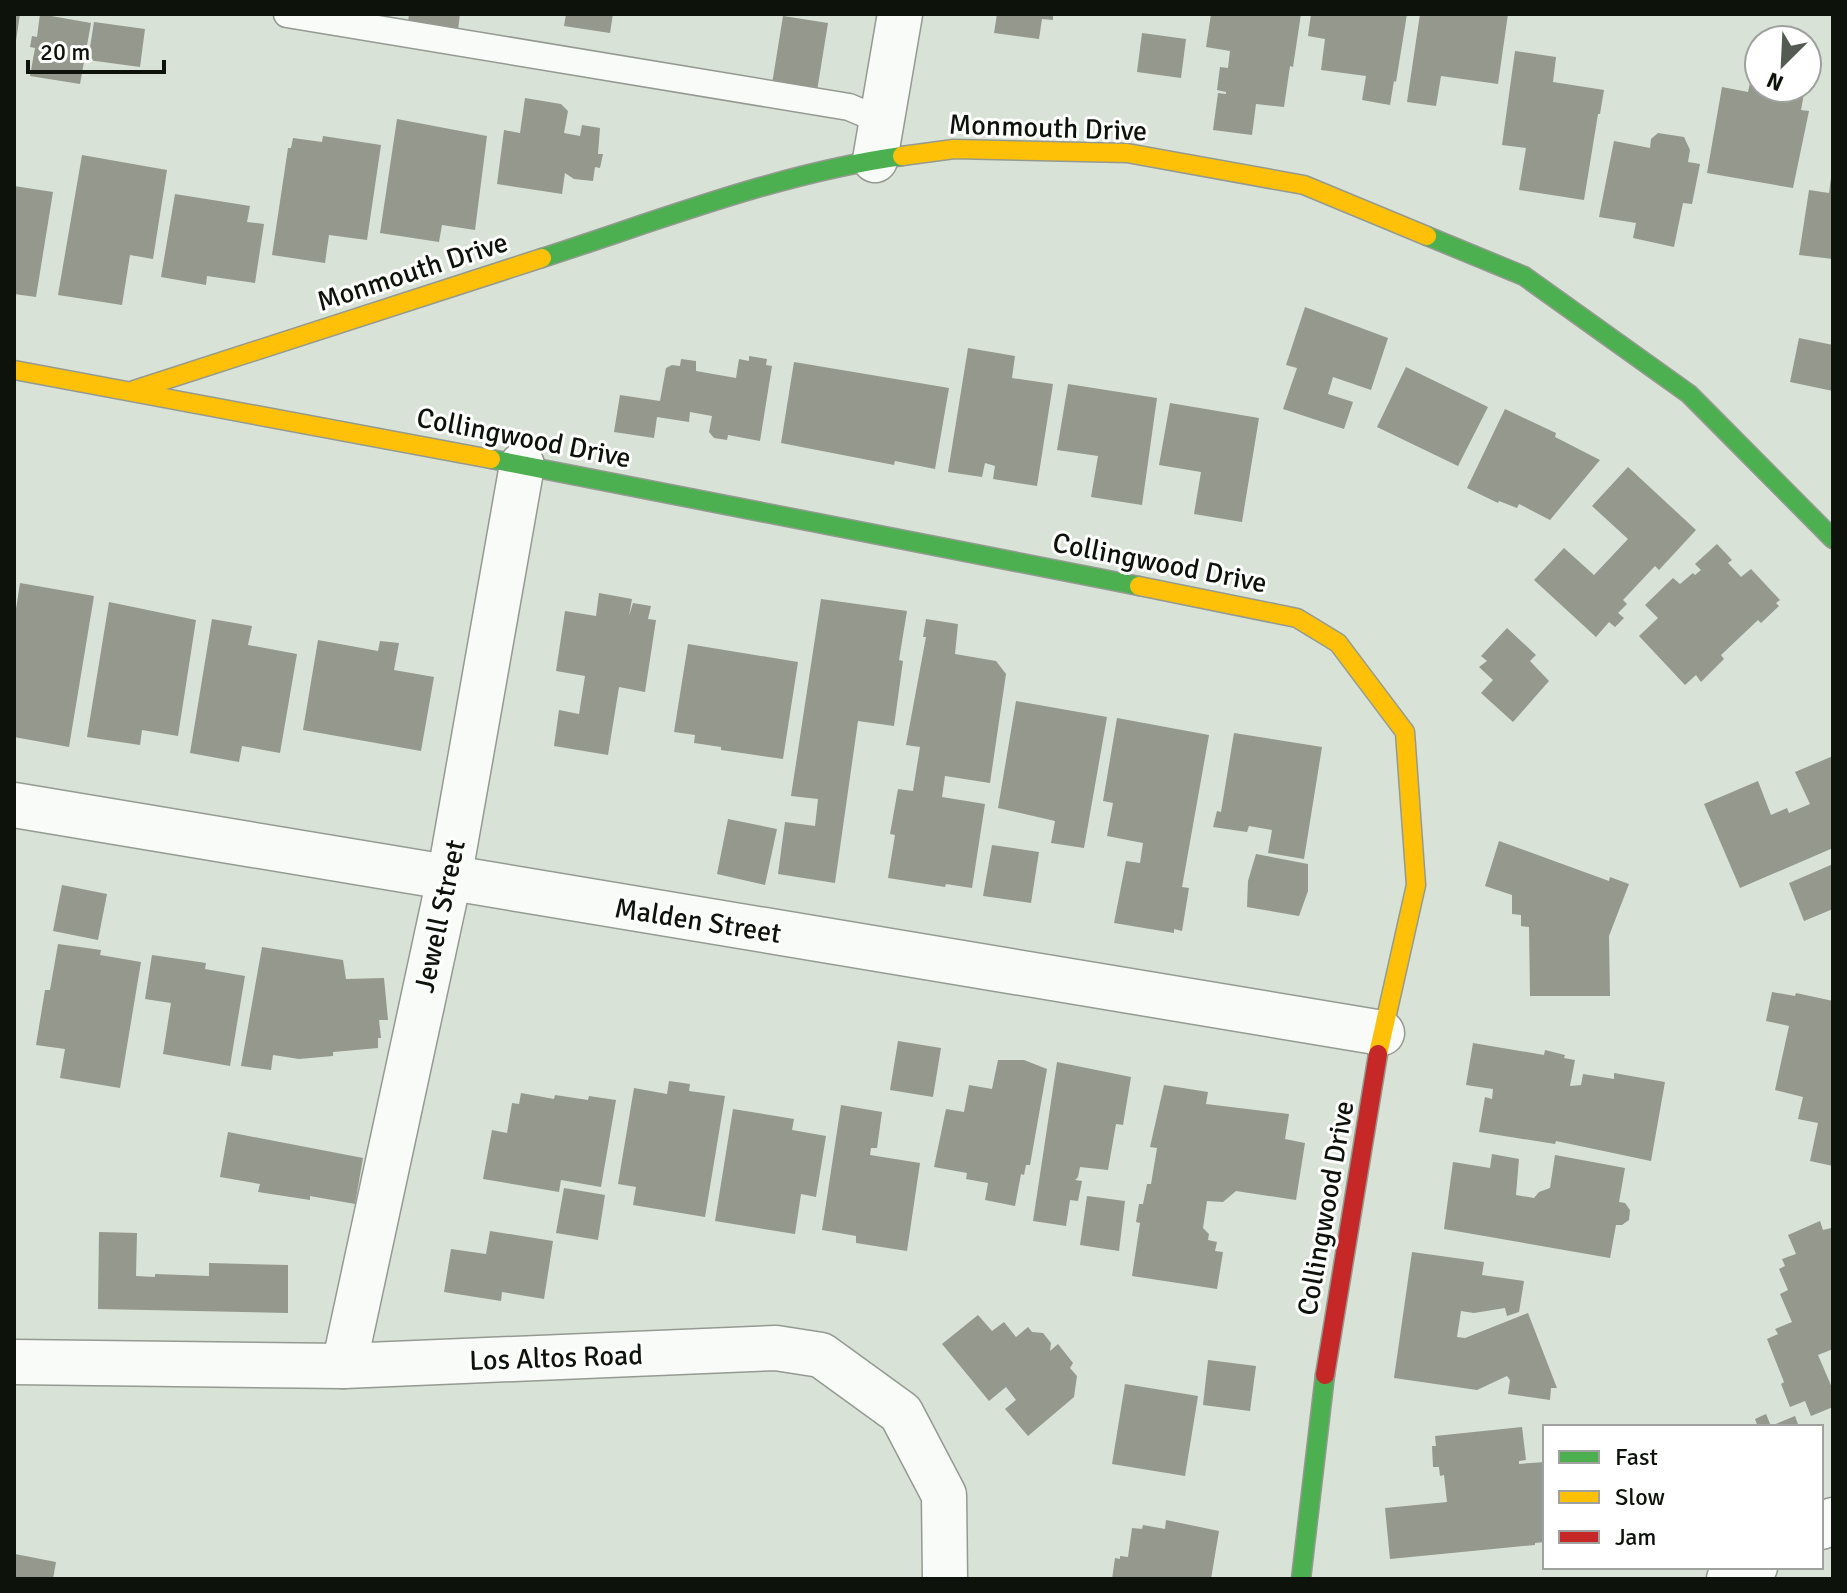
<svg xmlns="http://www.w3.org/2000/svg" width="1847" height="1593" viewBox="0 0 1847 1593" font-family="Signika,sans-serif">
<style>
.building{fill:#94988d}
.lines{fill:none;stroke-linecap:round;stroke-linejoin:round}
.lane-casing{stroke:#949a91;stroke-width:29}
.street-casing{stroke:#949a91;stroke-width:47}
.fast-casing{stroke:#949a91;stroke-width:21}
.slow-casing{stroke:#949a91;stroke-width:21}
.jam-casing{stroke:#949a91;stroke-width:21}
.lane{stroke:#f9fbf9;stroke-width:26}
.street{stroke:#f9fbf9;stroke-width:44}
.fast{stroke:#4caf50;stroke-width:18}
.slow{stroke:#ffc107;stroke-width:18}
.jam{stroke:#c62828;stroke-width:18}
.labels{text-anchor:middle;stroke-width:6;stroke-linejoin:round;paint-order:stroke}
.street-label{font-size:28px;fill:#0d130b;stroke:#fff}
</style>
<rect width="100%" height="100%" fill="#d9e2d6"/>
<g class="building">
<path d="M14 14H20L16 41H14Z"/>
<path d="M40 14 91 23 80 84 30 76 35 48 30 47 32 36 37 37Z"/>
<path d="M409 14H460L458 30 408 22Z"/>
<path d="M566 14H613L610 33 564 26Z"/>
<path d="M997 14H1053V20L1042 19 1039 39 994 33Z"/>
<path d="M1211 14H1301L1293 67 1290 66 1284 107 1256 104 1252 135 1213 130 1218 93 1226 94V92L1217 90 1220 67 1228 68 1230 51 1206 47Z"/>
<path d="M1311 14H1407L1396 82 1394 81 1390 105 1362 100 1366 76 1321 70 1325 39 1308 36Z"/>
<path d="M1420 14H1508L1498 84 1441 76 1436 106 1407 102Z"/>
<path d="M783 16 828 23 817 91 772 84Z"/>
<path d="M94 22 145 29 140 67 88 60Z"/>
<path d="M1142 33 1186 39 1181 78 1137 72Z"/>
<path d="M1515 51 1556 57 1553 82 1604 90 1600 114H1598L1584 200 1519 190 1526 148 1502 145Z"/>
<path d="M1751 78 1759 79V88H1805L1801 110 1809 111 1793 188 1707 173 1722 87 1748 92Z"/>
<path d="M525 98 561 104 568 111 564 133 580 136 582 125 600 128 598 154H603L600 168 595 167 593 181 574 179 565 173 562 194 497 184 504 130 520 133Z"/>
<path d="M397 119 487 136 475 230 442 225 439 242 380 233Z"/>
<path d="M1658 133 1684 137 1690 150 1688 162 1700 164 1692 204 1683 203 1674 247 1633 238 1636 223 1599 217 1614 141 1650 148 1651 139Z"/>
<path d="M323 136 381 145 367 240 329 235 325 263 272 255 288 148H291L293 138 322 142Z"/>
<path d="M82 155 167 170 153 259 130 255 122 305 58 295Z"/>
<path d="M1831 178 1833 259 1799 255 1809 190 1829 193Z"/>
<path d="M14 186 53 192 36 297 14 294Z"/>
<path d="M175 194 250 206 247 222 264 224 255 283 207 276 206 285 161 277Z"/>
<path d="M1305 307 1388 338 1371 390 1333 377 1328 394 1353 402 1344 429 1283 409 1297 368 1286 365Z"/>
<path d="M1799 338 1833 345V391L1790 382Z"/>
<path d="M968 348 1015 356 1012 378 1053 384 1037 486 993 479 995 466 985 463 982 477 948 472Z"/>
<path d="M749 356 767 359 766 365 772 366 760 441 728 435 727 440 714 438 709 432 712 416 690 412 689 422 657 417 654 438 614 432 620 395 660 401 666 368 672 365 680 366 681 359 696 361V371L736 378 739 359 749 361Z"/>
<path d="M794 362 949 388 935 469 895 461 894 465 781 443Z"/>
<path d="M1406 367 1488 407 1458 466 1377 427Z"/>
<path d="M1068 384 1157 398 1142 505 1091 497 1098 456 1057 450Z"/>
<path d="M1170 403 1259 418 1242 522 1194 514 1201 472 1159 465Z"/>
<path d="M1505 409 1556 433 1555 437 1600 460 1550 520 1519 504 1517 508 1499 501 1498 503 1467 488Z"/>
<path d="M1628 467 1696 530 1659 570 1655 566 1623 600 1627 604 1618 613 1624 618 1615 627 1609 622 1596 637 1534 580 1564 548 1594 575 1628 539 1592 506Z"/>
<path d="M1717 544 1732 560 1728 563 1741 577 1751 569 1780 600 1776 603 1779 606 1761 623 1758 620 1721 655 1724 659 1701 682 1696 675 1685 685 1639 636 1658 618 1645 605 1673 578 1680 584 1693 573 1695 575 1701 570 1695 564Z"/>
<path d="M20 583 94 596 69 747 14 737V622Z"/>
<path d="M599 593 632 599 629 616 633 603 651 606 648 619 656 620 645 692 619 687 608 755 554 746 559 710 579 714 585 676 556 671 565 611 596 616Z"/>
<path d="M821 599 907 611 899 660 903 661 894 726 858 721 835 883 778 874 785 822 815 826 818 799 791 796Z"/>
<path d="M109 602 196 620 178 736 142 730 140 745 87 737Z"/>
<path d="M212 619 252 626 248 645 297 654 280 753 242 746 239 762 190 753Z"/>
<path d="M926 619 958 624 955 654 996 661 1006 674 990 783 945 776 942 797 985 804 972 888 946 884 945 887 888 878 895 835 890 834 898 789 913 791 920 747 906 745 926 637H923Z"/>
<path d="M1507 628 1536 655 1530 661 1549 681 1513 722 1481 693 1493 680 1479 667 1487 661 1481 656Z"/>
<path d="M318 640 378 651 380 641 399 643 394 670 434 677 421 751 303 730Z"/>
<path d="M688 644 798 662 783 759 721 750V747L694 743 695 735 674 732Z"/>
<path d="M1016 701 1107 717 1084 848 1051 843 1055 821 998 808Z"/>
<path d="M1117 718 1209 735 1182 887 1189 888 1182 931 1174 929V933L1114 923 1126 861 1140 863 1143 843 1107 836 1113 803 1103 801Z"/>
<path d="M1234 733 1322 747 1304 859 1268 853 1272 830 1249 826 1247 832 1213 827 1217 811 1221 812Z"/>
<path d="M1833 756V848L1740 888 1704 804 1758 781 1771 815 1787 808 1789 813 1810 804 1795 772Z"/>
<path d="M728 819 777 829 765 885 717 874Z"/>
<path d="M1499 841 1609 881 1610 877 1629 884 1609 936 1610 996H1530L1529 927 1521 926V915L1512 914V895L1485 886Z"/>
<path d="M992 845 1039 852 1031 903 983 896Z"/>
<path d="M1256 854 1308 864V891L1299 916 1247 907 1248 881Z"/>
<path d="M1833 864V909L1804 921 1789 883Z"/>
<path d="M62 885 107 894 98 940 53 931Z"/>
<path d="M58 944 101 950 100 955 141 962 120 1088 60 1078 65 1049 36 1045 45 990H50Z"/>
<path d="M262 947 343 960 346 979 384 978 388 1020H379L381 1038H378V1048L333 1052V1056L299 1059 273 1055 271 1070 241 1066Z"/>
<path d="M152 955 206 963 205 969 245 976 230 1066 163 1054 171 1003 145 999Z"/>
<path d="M1772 992 1795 996 1796 993 1833 1001V1166L1810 1161 1818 1123 1798 1119 1803 1097 1775 1090 1789 1026 1766 1021Z"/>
<path d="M898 1041 941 1048 933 1097 890 1090Z"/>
<path d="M1473 1043 1544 1055 1545 1050 1565 1055 1564 1058 1575 1060 1570 1086 1581 1085 1583 1074 1614 1079V1073L1665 1082 1651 1161 1556 1141 1555 1144 1479 1132 1485 1097 1492 1099 1493 1089 1466 1085Z"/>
<path d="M998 1060H1024L1047 1069 1030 1165H1026L1024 1175 1021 1174 1015 1206 985 1200 988 1183 966 1179 967 1173 934 1167 946 1109 964 1112 969 1085 992 1089Z"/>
<path d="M1057 1062 1131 1077 1123 1125 1116 1124 1108 1170 1080 1167 1078 1177 1075 1180 1082 1181 1078 1201 1070 1200 1066 1226 1033 1221Z"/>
<path d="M669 1081 690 1084 689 1091 725 1096 705 1217 633 1205 636 1187 618 1184 634 1088 667 1094Z"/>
<path d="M1164 1085 1208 1092 1206 1104 1289 1114 1285 1139 1305 1143 1296 1200 1236 1191 1223 1202 1207 1201 1203 1228 1209 1234 1208 1240 1217 1242 1215 1251 1223 1252 1217 1289 1132 1276 1140 1223 1136 1222 1139 1204H1143L1147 1184H1151L1157 1148 1150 1147Z"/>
<path d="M521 1093 554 1099 555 1095 588 1100 589 1096 616 1100 601 1187 561 1180 559 1192 483 1179 492 1130 507 1133 512 1103 519 1104Z"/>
<path d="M841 1105 882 1112 877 1148H871L870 1155 920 1163 907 1251 856 1243V1236L822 1230Z"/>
<path d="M733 1109 794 1119 792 1130 826 1136 816 1197 801 1194 795 1234 715 1221Z"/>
<path d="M228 1132 363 1158 355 1204 310 1196V1200L258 1192 260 1184 220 1177Z"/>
<path d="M1492 1154 1519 1159 1516 1195 1534 1198 1539 1192 1550 1188 1555 1155 1625 1168 1619 1202 1625 1203 1630 1210 1629 1220 1622 1225H1616L1610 1258 1444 1229 1453 1162 1490 1168Z"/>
<path d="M564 1188 605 1195 598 1240 556 1233Z"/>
<path d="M1087 1196 1125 1201 1119 1251 1080 1245Z"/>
<path d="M1820 1221 1823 1230 1831 1228 1833 1234V1349L1818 1355 1833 1390V1407L1811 1416 1805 1401 1790 1407 1781 1384 1784 1382 1767 1339 1778 1334 1775 1329 1792 1322 1780 1294 1788 1290 1779 1269 1785 1266 1782 1259 1796 1254 1788 1235Z"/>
<path d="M490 1231 553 1241 544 1299 502 1292 501 1301 444 1292 451 1249 486 1254Z"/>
<path d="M99 1232 137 1233 136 1276 155 1277V1274L209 1276V1263L288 1265V1313L98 1309Z"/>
<path d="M1412 1252 1484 1262 1482 1275 1524 1281 1519 1312 1507 1316 1505 1308 1474 1313 1461 1311 1457 1337 1465 1338 1528 1313 1557 1388H1551L1550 1400 1508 1394 1510 1380 1507 1376 1477 1390 1394 1378Z"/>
<path d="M978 1315 992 1331 1004 1322 1016 1337 1028 1327 1032 1332 1043 1333 1051 1343 1050 1351 1058 1344 1073 1363 1070 1368 1077 1376 1074 1397 1028 1436 1005 1409 1016 1400 1006 1387 989 1401 942 1344Z"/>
<path d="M1208 1360 1256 1366 1250 1411 1203 1405Z"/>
<path d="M1125 1384 1198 1396 1185 1476 1112 1464Z"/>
<path d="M1766 1414 1771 1426 1795 1416 1799 1427H1758L1755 1419Z"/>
<path d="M1522 1427 1526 1460 1519 1461V1464L1545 1462V1542L1535 1543V1545L1390 1559 1385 1508 1447 1502 1444 1475 1440 1476 1439 1467H1433L1432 1446H1436L1435 1436Z"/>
<path d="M1166 1520 1219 1531 1211 1579H1112L1115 1558 1120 1559V1556L1128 1557 1132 1528 1142 1529 1143 1525 1165 1529Z"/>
<path d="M15 1554 56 1562 53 1579H14Z"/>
</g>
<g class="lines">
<g class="lane-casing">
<path id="lane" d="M287 14 849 107 882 121"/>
</g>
<g class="street-casing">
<g id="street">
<path d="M875 160 900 14"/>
<path d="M14 805 1382 1033"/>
<path d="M14 1362 344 1366 776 1348 821 1355 901 1413 944 1495 945 1579"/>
<path d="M344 1366 449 879 522 465"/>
<path d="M1821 1527 1833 1520"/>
<path d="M1729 1579 1755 1567"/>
</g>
</g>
<g class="fast-casing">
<g id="fast">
<path d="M1427 236 1524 276 1689 394 1833 539"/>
<path d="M542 258C660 220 779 173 902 156"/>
<path d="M491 459 1139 586"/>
<path d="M1301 1579 1325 1375"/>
</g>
</g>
<g class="slow-casing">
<g id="slow">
<path d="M902 156 954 149 1127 153 1304 185 1427 236"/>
<path d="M14 370 491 459"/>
<path d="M134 390 542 258"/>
<path d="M1139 586 1297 618 1338 643 1405 732 1416 885 1378 1054"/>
</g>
</g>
<g class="jam-casing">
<path id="jam" d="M1325 1375 1378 1054"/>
</g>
<use href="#lane" class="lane"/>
<use href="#street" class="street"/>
<use href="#fast" class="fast"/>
<use href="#slow" class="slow"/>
<use href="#jam" class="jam"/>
</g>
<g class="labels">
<g class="street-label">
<text transform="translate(1048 127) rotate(2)" y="10">Monmouth Drive</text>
<text transform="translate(412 271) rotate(-18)" y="10">Monmouth Drive</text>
<text transform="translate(524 437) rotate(11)" y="10">Collingwood Drive</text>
<text transform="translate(1160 562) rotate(11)" y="10">Collingwood Drive</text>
<text transform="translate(439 916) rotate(-78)" y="10">Jewell Street</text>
<text transform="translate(698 920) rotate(9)" y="10">Malden Street</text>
<text transform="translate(1325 1208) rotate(-80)" y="10">Collingwood Drive</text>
<text transform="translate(556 1357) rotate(-2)" y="10">Los Altos Road</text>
</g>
</g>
<rect width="1847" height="1593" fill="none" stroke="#0d130b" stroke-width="32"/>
<rect x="1543" y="1425" width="280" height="144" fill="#ffffff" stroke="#9ea19d" stroke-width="2"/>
<rect x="1559" y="1451" width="40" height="12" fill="#4caf50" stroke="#9ea19d" stroke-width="2"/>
<text x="1615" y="1465" font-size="24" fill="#0d130b">Fast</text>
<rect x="1559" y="1491" width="40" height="12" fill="#ffc107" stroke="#9ea19d" stroke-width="2"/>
<text x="1615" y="1505" font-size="24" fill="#0d130b">Slow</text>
<rect x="1559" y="1531" width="40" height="12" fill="#c62828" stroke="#9ea19d" stroke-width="2"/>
<text x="1615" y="1545" font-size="24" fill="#0d130b">Jam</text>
<g transform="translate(1783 64) rotate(204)"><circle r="38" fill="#ffffff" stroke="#9ea19d" stroke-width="2"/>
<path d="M0-6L14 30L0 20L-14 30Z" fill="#545b52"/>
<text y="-12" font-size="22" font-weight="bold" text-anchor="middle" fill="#0d130b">N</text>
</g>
<path d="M28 60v12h136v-12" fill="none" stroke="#0d130b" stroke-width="4"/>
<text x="40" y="60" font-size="24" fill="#0d130b" stroke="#ffffff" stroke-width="6" paint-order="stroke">20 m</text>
</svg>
